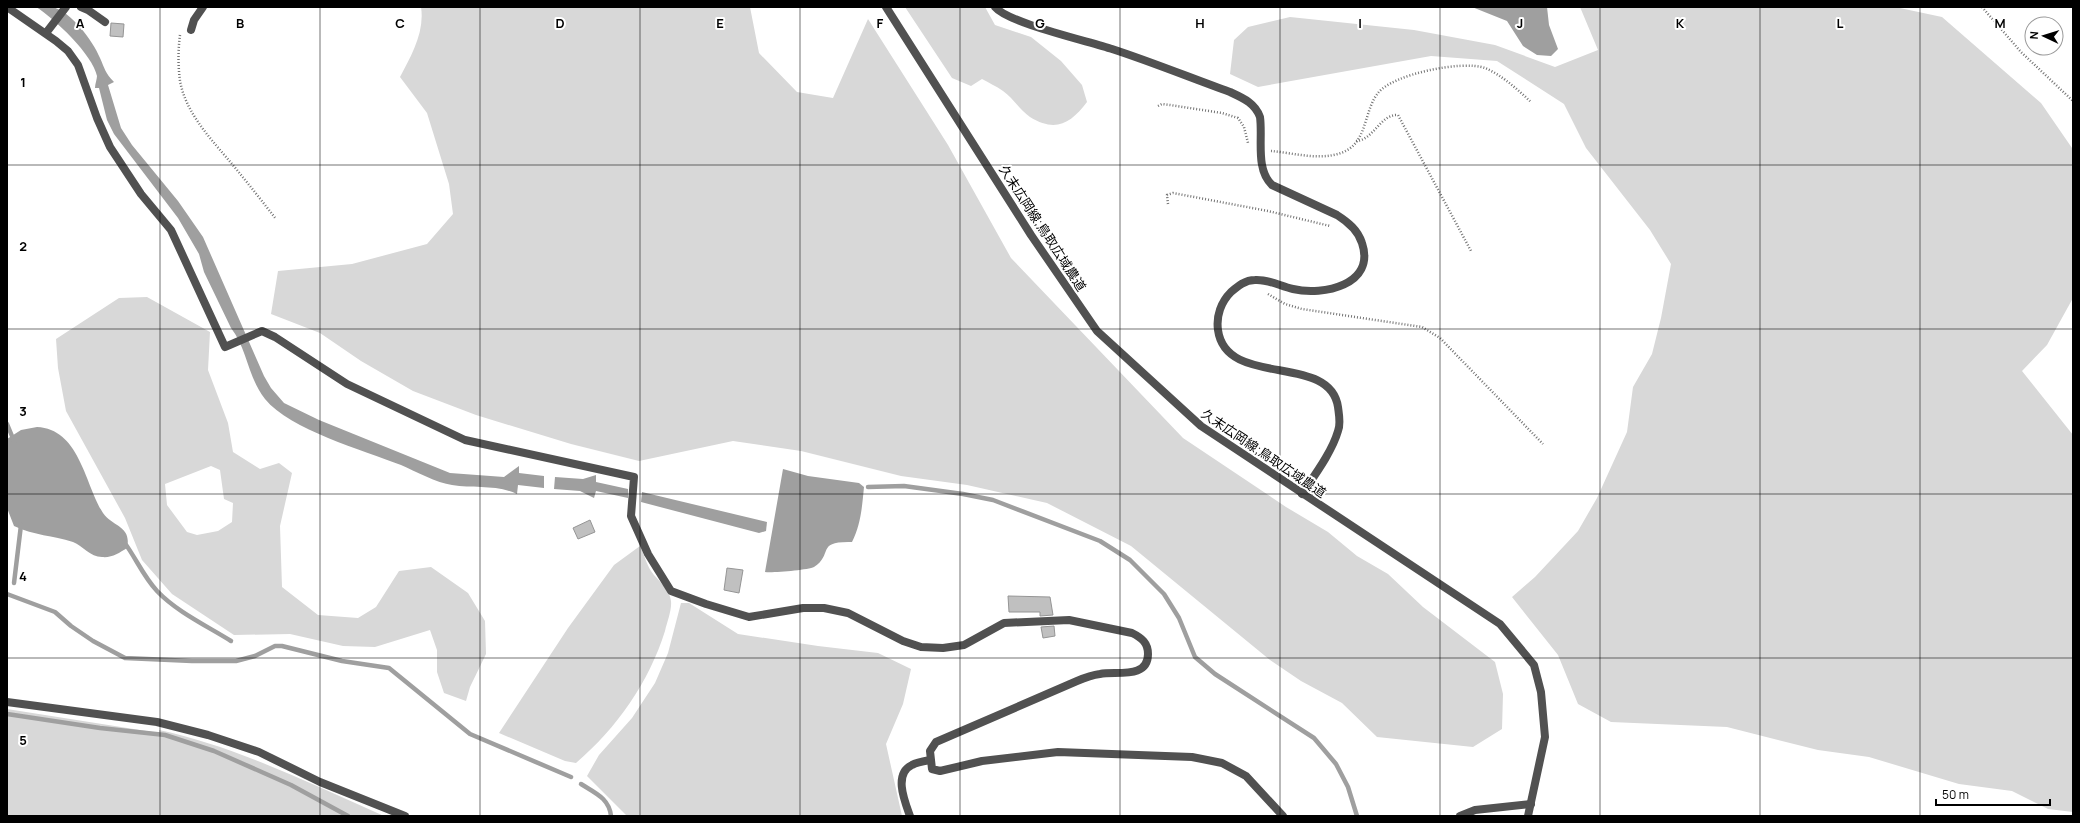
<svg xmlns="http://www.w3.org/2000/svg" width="2080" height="823" viewBox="0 0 2080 823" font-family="Manrope,'Noto Sans JP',sans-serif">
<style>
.green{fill:#d8d8d8;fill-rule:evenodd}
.water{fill:#9f9f9f}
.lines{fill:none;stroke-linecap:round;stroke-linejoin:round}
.stream{stroke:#9f9f9f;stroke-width:4.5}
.building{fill:#c0c0c0;stroke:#959595}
.path{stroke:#737373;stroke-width:2.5;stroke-dasharray:1 2;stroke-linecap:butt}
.minor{stroke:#515151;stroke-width:8}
.tertiary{stroke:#515151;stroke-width:8}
.grid{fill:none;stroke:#000;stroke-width:1;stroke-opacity:0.55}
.labels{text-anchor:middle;stroke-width:4;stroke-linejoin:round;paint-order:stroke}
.street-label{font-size:13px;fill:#000;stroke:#fff}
.grid-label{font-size:13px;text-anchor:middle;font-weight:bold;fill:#000;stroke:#fff;stroke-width:4;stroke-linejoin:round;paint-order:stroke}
</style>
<rect width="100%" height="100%" fill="#fff"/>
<g class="green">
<path d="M421 7H750L759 53 797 92 833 98 868 19 948 145 1011 258 1183 438 1286 507 1328 532 1357 556 1388 574 1423 607 1495 662 1503 694 1502 729 1473 747 1377 737 1342 703 1301 681 1270 660 1131 546 1047 503 967 485 901 476 801 451 733 441 639 461 571 444 476 415 413 391 361 361 320 333 271 314 278 271 352 264 427 244 453 214 449 184 427 113 400 77C411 56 425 32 421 7Z"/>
<path d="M905 7H985L995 25 1031 37 1061 61 1082 85 1087 102C1071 123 1056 133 1030 117 1020 110 1013 98 1003 91 996 86 989 83 982 79L971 86 952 78Z"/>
<path d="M1580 7H1895L1942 17 2041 103 2072 148 2073 298 2047 345 2022 371 2073 435V812L2048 809 2012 791 1959 784 1869 757 1818 750 1727 727 1611 722 1578 704 1558 655 1512 597 1535 577 1578 531 1597 498 1627 432 1633 387 1652 354 1661 318 1671 264 1650 230 1586 148 1564 104 1497 61 1431 56 1258 87 1230 74 1234 40 1248 27 1290 17 1414 30 1495 45 1555 67 1598 50Z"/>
<path d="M147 297 210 332 208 370 228 423 233 452 260 469 279 463 292 473 280 526 282 587 318 615 358 618 376 607 399 571 431 567 468 593 485 621 486 654 470 687 466 701 444 693 437 672V650L430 630 375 647 343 646 290 634 234 635 172 594 142 560 125 518 66 411 58 368 56 339 119 298ZM211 466 220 470 224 499 233 503 232 522 218 531 197 535 187 532 167 505 165 484Z"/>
<path d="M640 546C644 554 646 563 651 571 657 580 670 589 671 601 672 610 667 622 665 631 649 682 617 728 576 763L565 761 499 733 568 628 614 565Z"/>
<path d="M681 603H689L738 634 818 646 878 653 911 669 903 704 886 744 902 816H627L587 776 599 755 632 718 655 683 668 653Z"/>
<path d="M7 709 159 733V730C238 747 311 784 384 816H7Z"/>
</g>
<g class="water">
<path d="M36 7C41 7 47 6 52 7 71 11 93 41 100 58 105 69 105 73 114 82L108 85 121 128 132 145 178 201 203 237 264 376 271 388 284 403 319 420 450 473 504 477 519 466V473L544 476V488L518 485 517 494C496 484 474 489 452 485 437 483 415 471 401 465 363 450 290 430 265 399 248 378 247 348 231 328L204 272 199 254 178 218 114 134 107 120 99 88H95C95 84 97 79 97 76 93 55 54 18 36 7Z"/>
<path d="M1472 7H1547L1549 25 1558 49 1551 56 1537 55 1523 46 1507 21Z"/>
<path d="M37 427C80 429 85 485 103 513 113 527 132 526 127 548 119 553 112 558 102 557 90 557 83 546 73 542 52 535 35 536 14 526L7 508V439L21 430Z"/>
<path d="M783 469 808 476 859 483 864 487C862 507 861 524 852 542 815 541 834 554 814 567 808 570 773 573 765 572Z"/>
<path d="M596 475V482L628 489V498L596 491 594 498 580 491 554 489 555 477 583 479Z"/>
<path d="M642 492 767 522 766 531 759 533 641 502Z"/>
</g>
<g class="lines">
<g class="stream">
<path d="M7 424 14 441"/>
<path d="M868 487 904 486 963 494 993 500 1100 541 1130 560 1164 594 1179 618 1195 657 1215 674 1314 738 1336 764 1348 787 1357 816"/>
<path d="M124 542C136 558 143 576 157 591 177 612 207 626 231 641"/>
<path d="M14 583 21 525"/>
<path d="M7 594 55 612 71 626 93 641 125 658 192 661H236L255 656 275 646H282L342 661 389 668 470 734 571 777"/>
<path d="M7 714 100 728 165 735 214 751 291 785 348 816"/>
<path d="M581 784C595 793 609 798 611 816"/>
</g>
</g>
<g class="building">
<path d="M111 23 124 24 123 37 110 36Z"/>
<path d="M590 520 595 532 578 539 573 528Z"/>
<path d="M727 568 743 570 739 593 724 590Z"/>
<path d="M1008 596 1050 597 1053 615 1040 616V612H1009Z"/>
<path d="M1054 626 1055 636 1043 638 1041 627Z"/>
</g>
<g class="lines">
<g class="path">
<path d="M1982 7 2021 52 2073 101"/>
<path d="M180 35C178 50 178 66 180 81 186 114 212 140 232 164 247 182 262 201 276 219"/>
<path d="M1158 106 1162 104 1170 105 1222 113 1238 118 1244 127 1248 143"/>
<path d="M1356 141C1374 140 1380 114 1398 115L1471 251"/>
<path d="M1271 151C1295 153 1327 163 1349 149 1367 137 1365 109 1378 93 1393 74 1462 60 1485 68 1502 75 1518 90 1531 102"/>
<path d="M1168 204 1167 195 1173 193 1268 211 1330 226"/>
<path d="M1268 294 1285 304 1302 309 1422 327 1440 338 1543 444"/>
</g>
<g class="minor">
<path d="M7 7 56 41 68 51 78 65 97 118 110 147 141 194 171 230 225 347 262 331 275 337 347 384 465 440 634 477 631 516 648 554 671 591 706 604 749 617 803 608H824L848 613 903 641 921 647 943 648 964 645 1004 623 1069 620 1132 633C1142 638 1148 643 1148 654 1148 679 1117 671 1100 674 1092 675 1084 678 1077 681L936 742 930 751 932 769 940 771 982 761 1058 752 1192 757 1222 763 1246 776 1283 816"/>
<path d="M81 7 88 10 105 22"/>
<path d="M995 7C1008 23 1088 41 1112 49 1152 62 1191 78 1230 92 1243 98 1255 103 1260 117 1263 138 1255 169 1272 185L1337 215C1348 222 1358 230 1362 243 1376 285 1323 296 1293 289 1280 286 1268 279 1255 280 1245 280 1238 286 1231 292 1221 302 1216 316 1218 330 1226 389 1330 352 1338 407 1339 415 1341 424 1338 431 1332 452 1314 476 1302 494"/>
<path d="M191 30 194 20 203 7"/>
<path d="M46 33 66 7"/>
<path d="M7 702 157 722 208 735 259 752 320 782 405 816"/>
<path d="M910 816C905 802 893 774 912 765 917 762 924 761 930 760"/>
<path d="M1460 816 1475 810 1531 804"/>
</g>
<path class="tertiary" d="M886 7 1031 235 1097 331 1201 426 1500 624 1534 665 1541 692 1545 737 1528 816"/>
</g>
<path class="grid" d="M160 7V816M320 7V816M480 7V816M640 7V816M800 7V816M960 7V816M1120 7V816M1280 7V816M1440 7V816M1600 7V816M1760 7V816M1920 7V816M7 165H2073M7 329H2073M7 494H2073M7 658H2073"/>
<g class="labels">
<g class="street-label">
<text transform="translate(1043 228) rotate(57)" y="5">久末広岡線;鳥取広域農道</text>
<text transform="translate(1264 453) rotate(34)" y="5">久末広岡線;鳥取広域農道</text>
</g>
</g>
<g class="grid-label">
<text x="80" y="28">A</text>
<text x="240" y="28">B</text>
<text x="400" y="28">C</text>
<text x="560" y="28">D</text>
<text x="720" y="28">E</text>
<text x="880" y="28">F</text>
<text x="1040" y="28">G</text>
<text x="1200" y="28">H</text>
<text x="1360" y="28">I</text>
<text x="1520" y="28">J</text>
<text x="1680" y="28">K</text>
<text x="1840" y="28">L</text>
<text x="2000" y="28">M</text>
<text x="23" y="87">1</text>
<text x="23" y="251">2</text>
<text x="23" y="416">3</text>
<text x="23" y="581">4</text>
<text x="23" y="745">5</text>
</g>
<rect width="2080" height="823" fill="none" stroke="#000000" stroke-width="16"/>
<g transform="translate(2044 36) rotate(274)"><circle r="19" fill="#ffffff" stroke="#999999"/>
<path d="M0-3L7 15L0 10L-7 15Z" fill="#000000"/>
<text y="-6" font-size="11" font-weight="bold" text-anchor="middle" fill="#000000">N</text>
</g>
<path d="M1936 799v6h114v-6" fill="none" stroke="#000000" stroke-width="2"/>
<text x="1942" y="799" font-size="12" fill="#000000" stroke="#ffffff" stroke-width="3" paint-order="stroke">50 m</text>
</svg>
